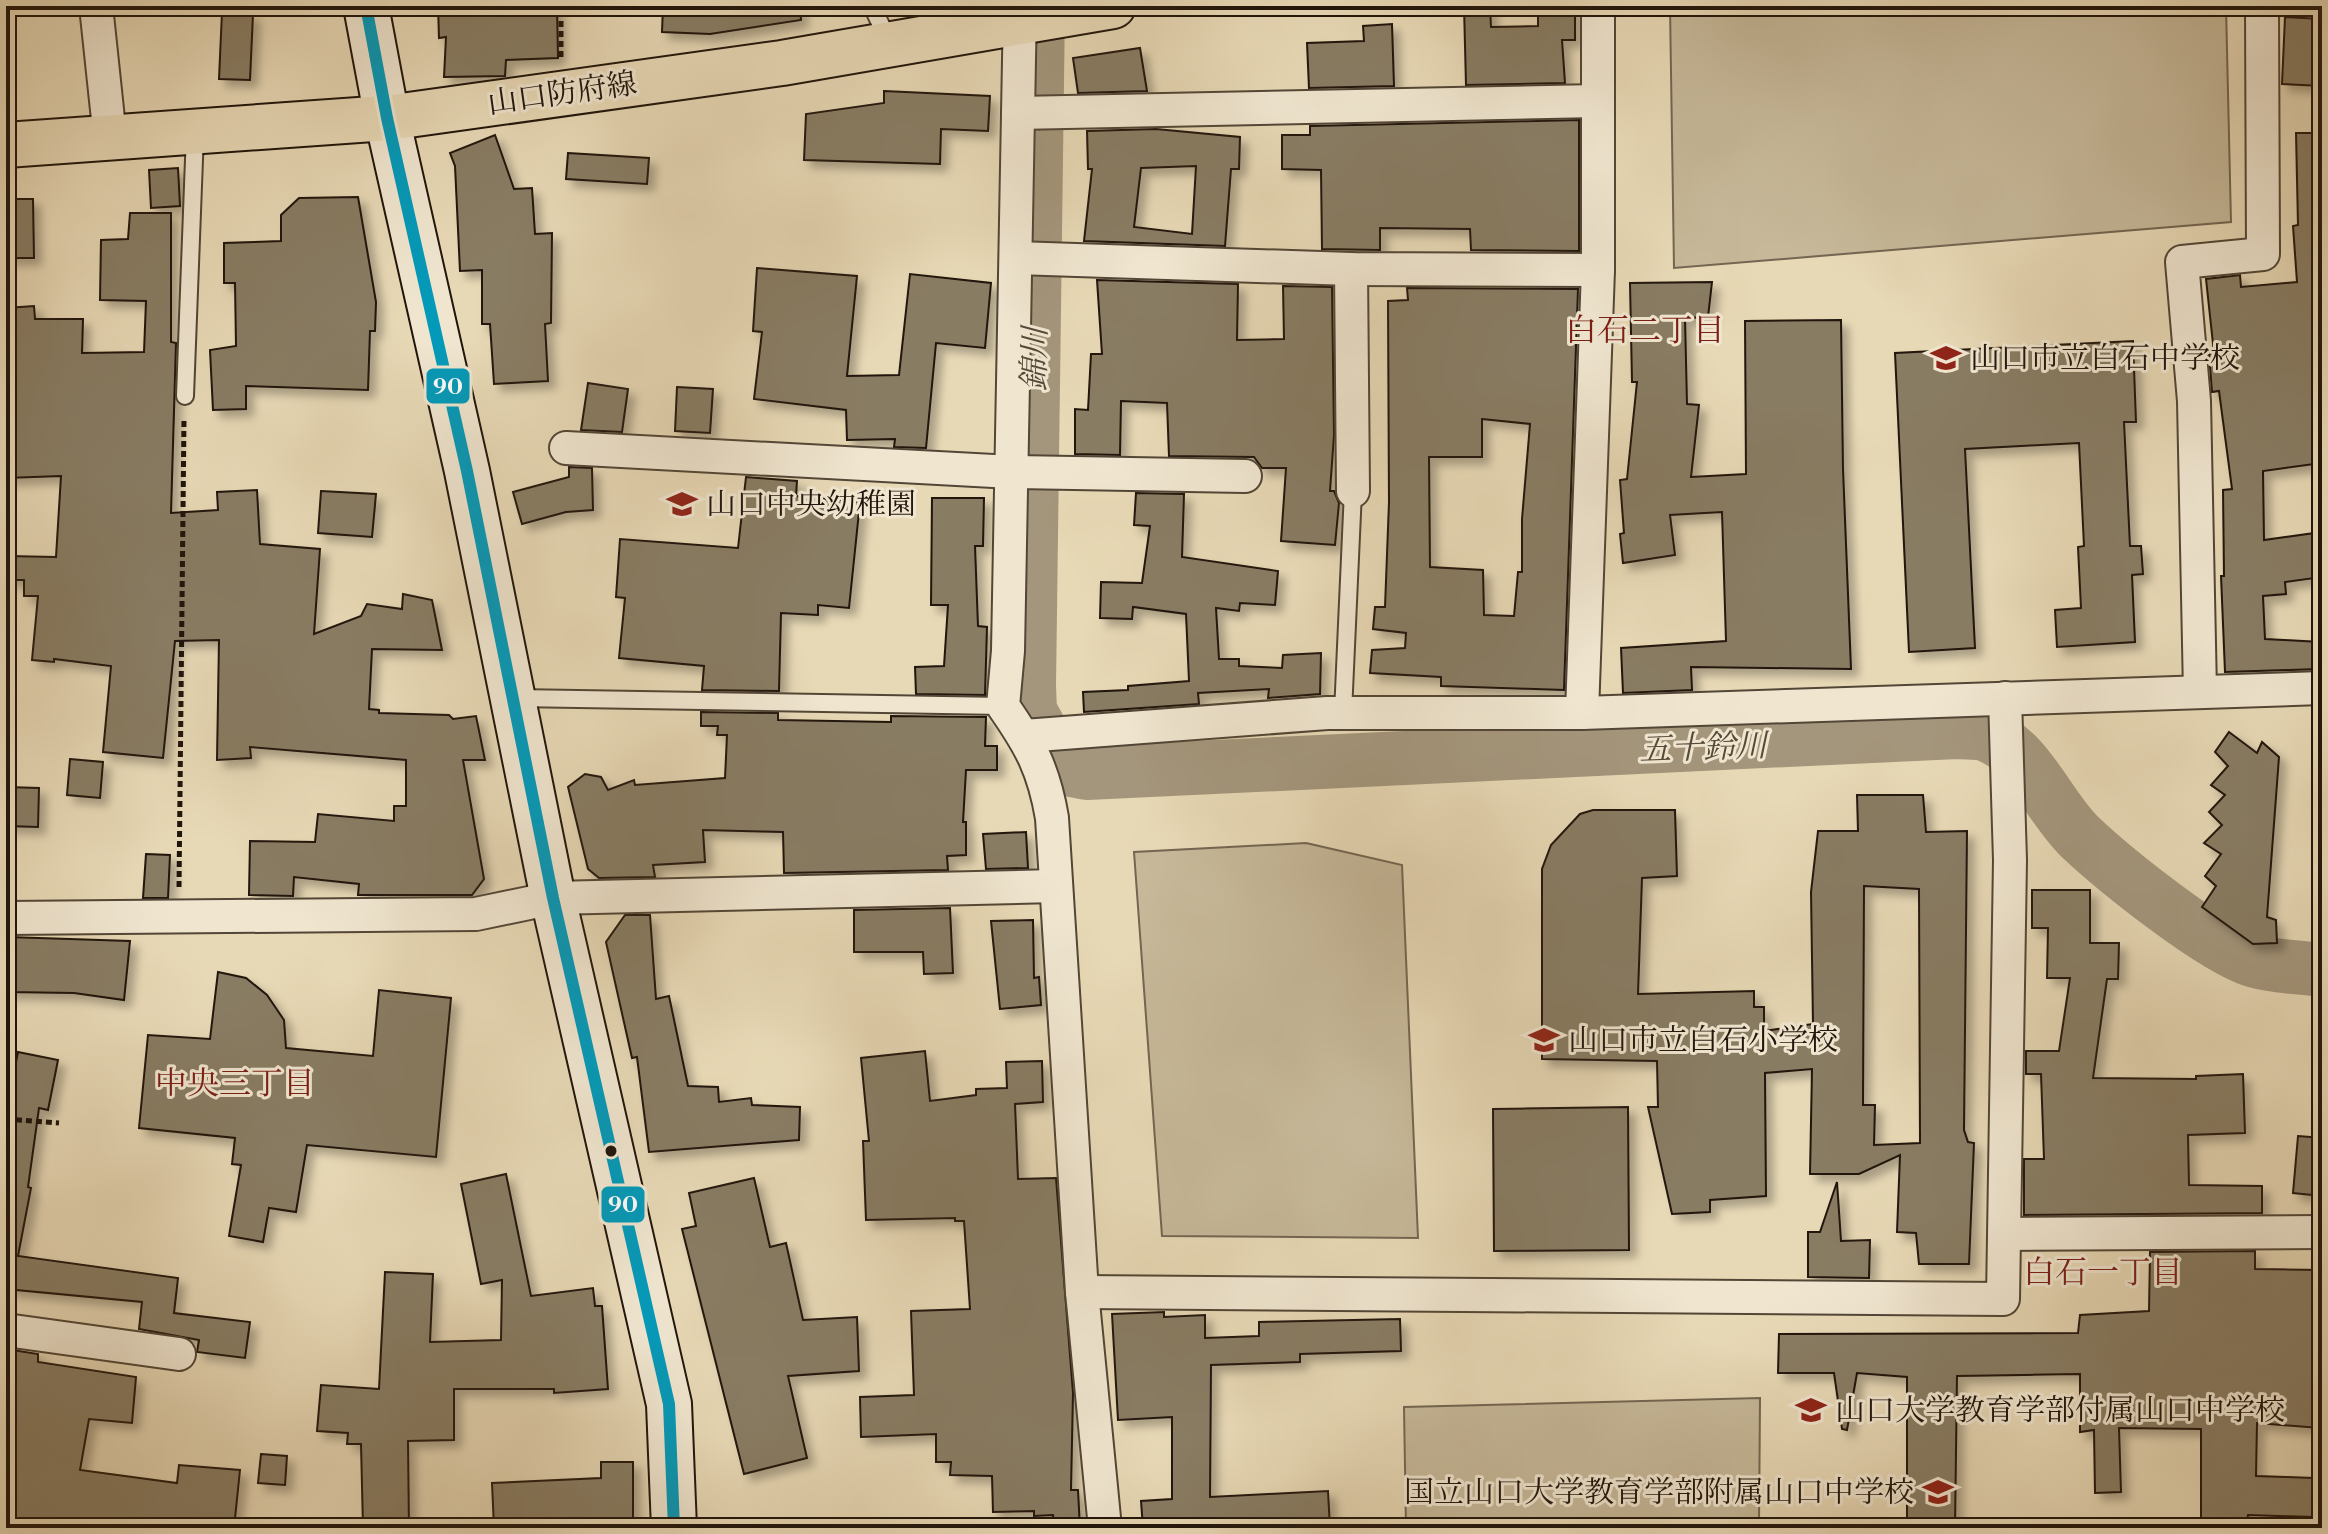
<svg xmlns="http://www.w3.org/2000/svg" width="2328" height="1534" viewBox="0 0 2328 1534" font-family="'Libre Bodoni','Noto Serif JP',serif">
<style>
.green{fill:#c6b899;stroke:#736652;stroke-width:2}
.lines{fill:none;stroke-linecap:round;stroke-linejoin:round}
.river{stroke:#a4967c;stroke-width:54}
.building{fill:#887b64;stroke:#20150b;stroke-width:2;fill-rule:evenodd;filter:url(#shadow)}
.service-casing{stroke:#524636;stroke-width:20}
.minor-casing{stroke:#524636;stroke-width:36}
.secondary-casing{stroke:#20150b;stroke-width:48}
.primary-casing{stroke:#20150b;stroke-width:48}
.path{stroke:#20150b;stroke-width:5;stroke-dasharray:6 4;stroke-linecap:butt}
.service{stroke:#f0e6d0;stroke-width:16}
.minor{stroke:#f0e6d0;stroke-width:32}
.secondary{stroke:#f0e6d0;stroke-width:44}
.primary{stroke:#e8d9b6;stroke-width:44}
.bus-1-casing{stroke:#f0e6d0;stroke-width:18}
.bus-1{stroke:#039aba;stroke-width:12}
.bus-dot{fill:#20150b;stroke:#f0e6d0;stroke-width:3}
.labels{text-anchor:middle;stroke-width:6;stroke-linejoin:round;paint-order:stroke}
.street-label{font-size:30px;fill:#20150b;stroke:#f0e6d0}
.poi-label{font-size:30px;fill:#20150b;stroke:#f0e6d0;text-anchor:start}
.neighbourhood-label{font-size:32px;fill:#7a1f14;stroke:#f0e6d0}
.water-label{font-size:32px;font-style:italic;fill:#554938;stroke:#f0e6d0}
.line-badge{stroke:#f0e6d0;stroke-width:3}
.badge-label{font-size:22px;text-anchor:middle;font-weight:bold;fill:#fff}
</style>
<defs>
<filter id="shadow"><feDropShadow dx="7" dy="7" stdDeviation="4" flood-color="#0004"/></filter>
</defs>
<rect width="100%" height="100%" fill="#e8d9b6"/>
<filter id="stains"><feTurbulence type="fractalNoise" baseFrequency=".0025" numOctaves="4"/><feColorMatrix values="0 0 0 0 .2 0 0 0 0 .09 0 0 0 0 .02 0 0 0 .5 -.17"/></filter>
<radialGradient id="worn" r=".72"><stop offset=".6" stop-color="#630" stop-opacity="0"/><stop offset="1" stop-color="#630" stop-opacity=".3"/></radialGradient>
<g class="green">
<path d="M1670 6H2226L2231 222 1674 268Z"/>
<path d="M1306 843 1402 865 1418 1238 1162 1236 1134 852Z"/>
<path d="M1760 1398 1759 1528H1406L1404 1407Z"/>
</g>
<g class="lines">
<path class="river" d="M1038 6 1029 686 1030 711 1061 768 1087 773 1957 732C1966 733 1979 732 1987 735 2029 751 2048 806 2080 837 2115 870 2212 948 2255 961 2276 967 2300 967 2322 970"/>
</g>
<g class="building">
<path d="M438 6H557L558 58 506 60 505 76 444 77 446 37 439 38Z"/>
<path d="M663 6H800L801 20 710 34 662 32Z"/>
<path d="M1464 6H1490L1491 27 1538 26V6H1575V40H1562L1565 83 1466 85Z"/>
<path d="M222 12 253 14 250 80 219 79Z"/>
<path d="M2285 17 2322 19V86L2282 84Z"/>
<path d="M1392 24 1394 86 1309 88 1307 43 1364 41 1363 26Z"/>
<path d="M1140 48 1147 91 1078 93 1073 58Z"/>
<path d="M884 91 990 96 988 131 941 129 940 164 804 160 806 114 884 103Z"/>
<path d="M1579 120V251L1471 250 1470 229 1380 228V250L1322 249 1321 170 1282 169V135H1310V126Z"/>
<path d="M1156 129 1240 137 1239 169H1231L1225 246 1084 241 1092 169H1088L1087 131ZM1196 166 1192 234 1134 227 1141 168Z"/>
<path d="M2296 133H2322V254H2318L2322 311V463L2263 471 2264 540 2322 532V577L2285 582 2286 594 2263 596 2265 639 2321 642 2320 669 2225 672 2221 576H2224L2223 490 2232 489 2219 391 2212 392 2209 354 2214 353 2206 279 2240 275 2241 287 2297 282 2293 226 2298 225Z"/>
<path d="M495 135 514 189 532 188 535 234 552 233 551 323 545 324 548 381 494 384 490 324H482V270L460 271 455 166 450 153Z"/>
<path d="M568 153 649 158 647 184 566 179Z"/>
<path d="M178 168 180 206 151 208 149 170Z"/>
<path d="M358 197 376 302 375 331H370L368 390 246 386V409L213 410 210 350 236 346 235 283H224V243L281 241V215L299 198Z"/>
<path d="M6 199H33L34 258H6Z"/>
<path d="M130 213H171V342L176 343 171 513 218 510 217 492 257 490 260 544 320 549 314 634 361 616 367 604 402 609 403 594 432 600 442 650 372 649 369 709 379 710V713L449 715 453 719 476 716 485 760H463L484 879 472 895H358L359 884 294 877 293 896 249 895 250 841 315 842 318 814 394 821V806H406V760L250 747 251 758 217 760 219 640 175 641 163 758 103 752 111 666 54 659V662L32 660 38 596H24V580H6L7 556 56 557 61 476 6 478V308L34 306 35 319H83L82 353 144 352 146 301 100 300 101 240 128 239Z"/>
<path d="M757 268 857 276 847 376 899 375 910 274 991 283 985 348 936 343 926 448 894 447 895 439 847 440 846 410 754 399 762 332 753 331Z"/>
<path d="M1097 280 1238 284 1237 340 1284 339 1283 286 1332 287 1334 435 1330 491H1334L1339 503 1335 545 1281 541 1286 468H1262L1254 457 1169 456 1167 403 1121 401 1120 455 1075 454V409L1088 410 1091 354H1102Z"/>
<path d="M1712 282 1708 317 1685 318 1687 404 1699 405 1691 477 1746 474 1745 321 1841 320 1843 469 1851 669 1691 667 1692 690 1623 693 1621 648 1726 641 1722 512 1670 515 1675 555 1623 563 1620 534 1624 533 1620 480 1627 479 1637 382H1632L1630 283Z"/>
<path d="M1407 288 1578 289 1564 690 1441 686V677L1370 673 1372 650 1405 648 1406 633 1373 629 1375 607H1385L1389 502 1388 301 1408 300ZM1482 419 1530 424 1522 519V572H1518L1514 616 1484 615 1483 570 1430 567 1429 457H1482Z"/>
<path d="M2133 341 2136 422H2124L2130 546H2141L2143 574 2132 575 2135 642 2057 647 2055 610 2081 608 2078 547 2084 546 2079 443 1965 449 1975 648 1909 652 1895 353Z"/>
<path d="M588 383 628 389 622 432 581 430Z"/>
<path d="M677 387 713 389 710 433 675 431Z"/>
<path d="M569 467 592 468 593 510 566 512 522 524 513 492 569 477Z"/>
<path d="M746 477 797 481 796 496 860 502 849 608 818 605V615L781 613 779 691 702 690 704 666 619 658 625 598 616 597 620 539 738 548Z"/>
<path d="M321 491 376 494 372 537 318 533Z"/>
<path d="M1136 493 1184 494 1182 557 1278 571 1275 605 1240 603 1239 611 1216 608 1219 659H1239V666L1282 668 1283 655 1321 653 1320 694 1268 698 1269 689 1198 693 1199 704 1084 712 1083 692 1128 690V686L1189 681 1186 614 1133 607 1132 619 1100 618 1101 582 1142 583 1150 526 1134 525Z"/>
<path d="M932 498H984L983 546H975L978 626 987 627 985 695 916 694 915 667 944 666 948 605H931Z"/>
<path d="M701 712 778 713V720L891 722V716L986 717 985 746H997V770H966L963 822H966V855L947 856 948 870 784 873 783 832 703 830 705 862 653 865 655 877 599 878 588 869 568 787 585 774 601 777 608 790 634 780 635 785 725 778 727 735H717L718 726H701Z"/>
<path d="M2229 732 2257 753 2262 742 2279 757 2267 917 2276 920 2277 943 2253 944 2202 907 2216 886 2205 876 2221 854 2204 843 2222 825 2209 812 2225 795 2211 785 2228 766 2215 752Z"/>
<path d="M70 759 103 762 100 798 67 795Z"/>
<path d="M6 787 39 788 38 827 6 826Z"/>
<path d="M1857 795H1923L1926 832 1967 831 1964 1130 1968 1142 1974 1143 1969 1264H1919L1916 1233 1897 1232 1900 1155 1859 1174H1810L1812 1069 1765 1073 1766 1196 1710 1200V1212L1672 1214 1648 1107H1658L1657 1061 1542 1059V869L1551 845 1580 814 1593 810H1675L1677 876 1642 878 1638 994 1754 991V1007H1764V1031L1813 1024 1811 892 1818 831H1858ZM1864 886 1919 889 1920 1143 1874 1145 1875 1105H1863Z"/>
<path d="M1026 832 1028 868 986 869 983 834Z"/>
<path d="M146 854 170 855 168 898H143Z"/>
<path d="M2032 890H2090V943H2119L2118 979H2107L2093 1078 2196 1079V1076L2243 1074 2245 1133 2188 1135 2189 1185 2262 1186V1213L2024 1215V1159H2044L2041 1074H2026V1051H2059L2070 978H2047L2048 928H2032Z"/>
<path d="M950 908 953 973 924 974 923 952H854V910Z"/>
<path d="M625 915H650L656 999 669 996 688 1086 718 1087 719 1102 751 1098 752 1105 800 1107 799 1140 649 1152 637 1057 632 1058 606 942Z"/>
<path d="M1033 920 1034 978 1039 977 1041 1005 1000 1009 991 921Z"/>
<path d="M8 937 130 941 124 1000 74 993 6 992Z"/>
<path d="M218 972 246 978 267 995 284 1020 286 1048 373 1056 379 990 451 998 436 1157 307 1145 296 1212 269 1208 263 1242 229 1236 241 1165 232 1164 235 1138 139 1128 148 1035 210 1039Z"/>
<path d="M925 1051 930 1101 976 1095V1089L1007 1088 1006 1062 1042 1061 1043 1102 1015 1104 1018 1179 1056 1178 1073 1393 1071 1490H1078L1080 1528H1054L1053 1515 1034 1516V1511L993 1512 992 1476 950 1475 951 1462H936V1434L861 1437 860 1397 914 1395 911 1311 970 1309 964 1221H955V1218L866 1220 863 1141H869L861 1058Z"/>
<path d="M18 1052 58 1060 48 1110 39 1108 28 1187 31 1188 18 1256 178 1278 174 1313 250 1322 245 1358 197 1352 199 1340 139 1329 142 1302 6 1289V1112Z"/>
<path d="M1628 1107 1629 1250 1494 1251 1493 1109Z"/>
<path d="M2298 1136 2322 1138V1196L2293 1193Z"/>
<path d="M506 1174 531 1296 593 1288 595 1306H602L608 1389 554 1393V1389H454V1440L408 1441 409 1528H363L361 1444H347L348 1433 317 1431 321 1385 379 1389 385 1272 433 1274 430 1342 501 1340 502 1280 481 1284 461 1184Z"/>
<path d="M754 1178 770 1247 786 1243 803 1320 857 1317 859 1371 788 1376 807 1458 744 1474 682 1229 696 1226 689 1193Z"/>
<path d="M1837 1182 1841 1241 1870 1240 1869 1278 1808 1277V1232H1820Z"/>
<path d="M2255 1251V1269L2321 1270 2320 1428 2257 1423 2256 1476 2314 1478 2313 1517 2248 1515 2246 1528H2201V1429L2119 1428 2121 1492 2095 1493 2094 1430 2080 1432V1374L1957 1376 1955 1528H1907V1377L1857 1373 1847 1430 1842 1429 1834 1373H1778L1779 1334 2078 1333 2080 1315 2149 1311 2150 1252Z"/>
<path d="M1164 1312V1317L1205 1315V1338L1259 1336V1322L1400 1319 1401 1351 1300 1354V1362L1211 1365 1210 1497 1328 1491 1330 1528H1143L1141 1501 1172 1499V1417L1118 1420 1112 1314Z"/>
<path d="M6 1349 38 1354V1362L136 1377 132 1423 89 1419 80 1470 177 1483 179 1465 240 1470 234 1528H46L6 1521Z"/>
<path d="M261 1454 287 1456 285 1485 258 1483Z"/>
<path d="M601 1462H633V1521L494 1528 492 1483 601 1478Z"/>
</g>
<g class="lines">
<g class="service-casing">
<g id="service">
<path d="M872 6 889 42"/>
<path d="M185 396 195 133"/>
<path d="M516 698 1003 706"/>
<path d="M1343 713 1353 491"/>
</g>
</g>
<g class="minor-casing">
<g id="minor">
<path d="M96 6 110 138"/>
<path d="M1020 6 1008 651 1003 706C1031 746 1044 770 1052 818L1082 1292 1105 1528"/>
<path d="M1018 113 1597 101"/>
<path d="M1016 258 1351 269 1598 270"/>
<path d="M1351 269 1353 491"/>
<path d="M566 448 1012 472 1245 476"/>
<path d="M2200 692 2194 401 2182 262 2263 254 2262 6"/>
<path d="M1582 713 1598 270V6"/>
<path d="M1024 736 1327 713H1582L2322 688"/>
<path d="M6 918 476 914 553 898 1055 886"/>
<path d="M2005 1234 2322 1232"/>
<path d="M1082 1292 2003 1299 2010 860 2005 698"/>
<path d="M6 1330 179 1354"/>
</g>
</g>
<g class="secondary-casing">
<path id="secondary" d="M366 6 387 118 467 471 553 898 669 1404 674 1528"/>
</g>
<g class="primary-casing">
<path id="primary" d="M6 145 387 118 782 63 1113 6"/>
</g>
<g class="path">
<path d="M561 57V6"/>
<path d="M179 887 184 417"/>
<path d="M6 1119 59 1123"/>
</g>
<use href="#service" class="service"/>
<use href="#minor" class="minor"/>
<use href="#secondary" class="secondary"/>
<use href="#primary" class="primary"/>
<g class="bus-1-casing">
<path id="bus-1" d="M366 6 387 118 467 471 553 898 669 1404 674 1528"/>
</g>
<use href="#bus-1" class="bus-1"/>
</g>
<defs>
<g id="school-bare" transform="scale(2.4)"><path d="M0-5L7-2L0 1L-7-2ZM-4 1L0 2.5L4 1V4Q0 6-4 4Z" fill="#8f2418" stroke="#f0e6d0" stroke-width="2.5" paint-order="stroke"/></g>
</defs>
<g fill-rule="evenodd">
<use href="#school-bare" x="1946" y="358"/>
<use href="#school-bare" x="682" y="504"/>
<use href="#school-bare" x="1544" y="1040"/>
<use href="#school-bare" x="1811" y="1410"/>
<use href="#school-bare" x="1938" y="1492"/>
</g>
<circle class="bus-dot" cx="611" cy="1151" r="7"/>
<g class="labels">
<g class="street-label">
<text transform="translate(562 93) rotate(-8)" y="10">山口防府線</text>
</g>
<g class="poi-label">
<text x="1970" y="368">山口市立白石中学校</text>
<text x="706" y="514">山口中央幼稚園</text>
<text x="1568" y="1050">山口市立白石小学校</text>
<text x="1835" y="1420">山口大学教育学部付属山口中学校</text>
<text x="1914" y="1502" text-anchor="end">国立山口大学教育学部附属山口中学校</text>
</g>
<g class="neighbourhood-label">
<text x="1645" y="341">白石二丁目</text>
<text x="235" y="1094">中央三丁目</text>
<text x="2103" y="1283">白石一丁目</text>
</g>
<g class="water-label">
<text transform="translate(1034 359) rotate(-89)" y="11">錦川</text>
<text transform="translate(1703 747) rotate(-2)" y="11">五十鈴川</text>
</g>
</g>
<g class="line-badge">
<rect x="425" y="367" width="46" height="38" rx="8" fill="#039aba"/>
<rect x="600" y="1185" width="46" height="39" rx="8" fill="#039aba"/>
</g>
<g class="badge-label">
<text x="448" y="394">90</text>
<text x="623" y="1212">90</text>
</g>
<rect width="2328" height="1534" fill="none" stroke="#e8d9b6" stroke-width="32"/>
<rect x="8" y="8" width="2312" height="1518" fill="none" stroke="#20150b" stroke-width="4"/>
<rect x="16" y="16" width="2296" height="1502" fill="none" stroke="#20150b" stroke-width="2"/>
<rect width="100%" height="100%" filter="url(#stains)"/>
<rect width="100%" height="100%" fill="url(#worn)"/>
</svg>
